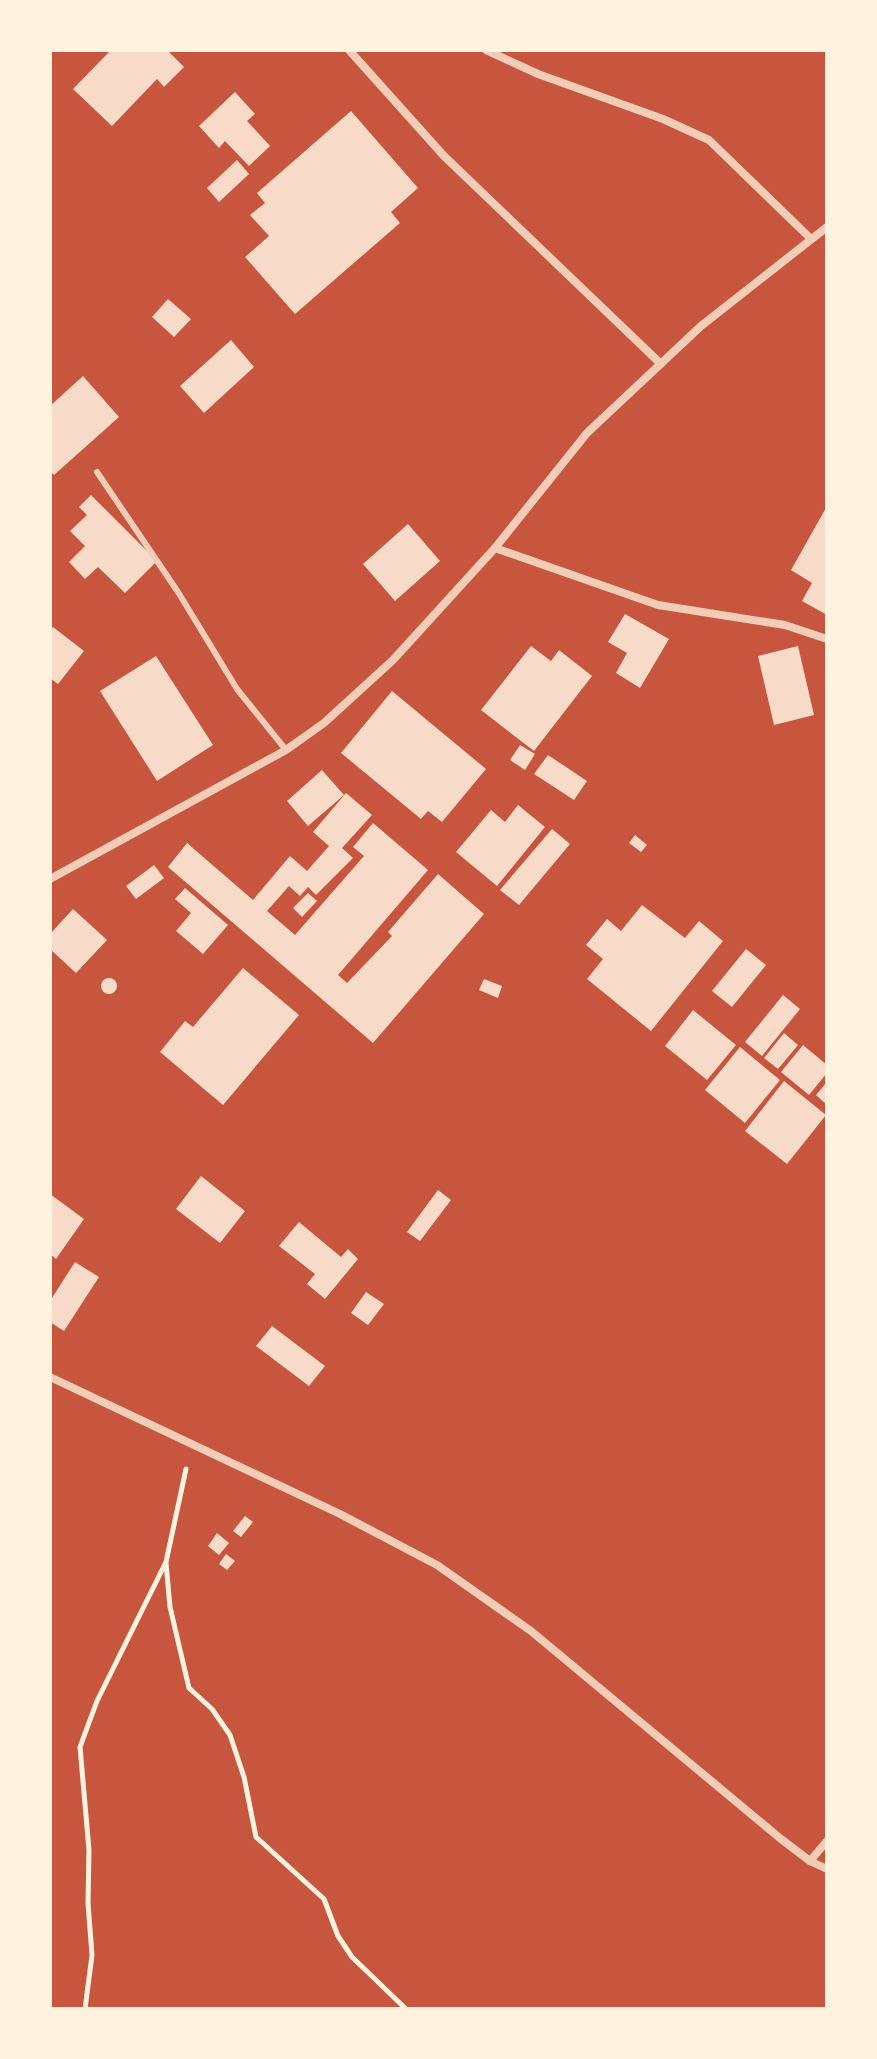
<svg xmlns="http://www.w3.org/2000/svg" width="877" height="2059" viewBox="0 0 877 2059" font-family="Helvetica,sans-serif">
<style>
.building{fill:#f7dbc8}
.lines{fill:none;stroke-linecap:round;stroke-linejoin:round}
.path{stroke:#fff3e0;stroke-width:5}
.service{stroke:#f1ccb7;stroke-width:6}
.minor{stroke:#f1ccb7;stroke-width:8}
</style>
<rect width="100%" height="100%" fill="#c8553d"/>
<g class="building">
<path d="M111 50H167L184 67 164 87 157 79 112 126 73 89Z"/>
<path d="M235 92 255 114 247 121 270 146 249 166 225 141 219 148 199 126Z"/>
<path d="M351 111 418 188 391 212 400 223 295 314 245 257 269 236 250 215 265 203 257 193Z"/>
<path d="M237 160 249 174 219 202 207 188Z"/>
<path d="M168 299 191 319 174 337 152 317Z"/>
<path d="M231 340 254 367 204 413 180 386Z"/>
<path d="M83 376 119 417 54 475 50 471V406Z"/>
<path d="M91 495 157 561 125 593 98 567 85 579 69 562 85 546 70 531 87 515 79 507Z"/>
<path d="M827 506V615L802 601 812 583 791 570Z"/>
<path d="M408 524 440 561 395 601 363 564Z"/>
<path d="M625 614 669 639 640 688 616 673 627 653 608 642Z"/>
<path d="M53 627 84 651 58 684 50 678V631Z"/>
<path d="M531 646 551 661 559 650 592 676 534 751 481 710Z"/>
<path d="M798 646 814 715 774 725 758 656Z"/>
<path d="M156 656 213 745 157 781 100 691Z"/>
<path d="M392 691 486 769 442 822 428 811 421 819 341 753Z"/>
<path d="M520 745 535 754 525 770 510 760Z"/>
<path d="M548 755 587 781 574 800 534 774Z"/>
<path d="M322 770 344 795 308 826 287 801Z"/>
<path d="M346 793 372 815 342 848 353 858 316 895 308 887 300 896 289 886 267 911 295 935 364 856 353 847 373 823 428 870 338 975 347 983 392 936 388 932 438 874 484 914 373 1043 168 867 187 843 253 900 290 856 307 871 329 846 313 832Z"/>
<path d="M518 805 545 827 497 886 456 852 491 810 505 822Z"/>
<path d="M552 829 570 844 519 905 500 890Z"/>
<path d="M635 835 647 845 641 852 629 843Z"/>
<path d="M154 865 164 878 136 899 126 886Z"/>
<path d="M185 888 228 925 203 954 176 931 191 913 175 899Z"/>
<path d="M308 893 317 901 302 917 293 908Z"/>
<path d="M642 905 685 938 699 921 723 941 651 1031 587 979 603 959 586 945 607 919 621 931Z"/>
<path d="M73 909 107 940 76 973 50 949V934Z"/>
<path d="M746 949 766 965 732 1007 712 991Z"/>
<path d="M243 968 299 1015 223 1105 160 1052 185 1021 193 1027Z"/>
<circle cx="109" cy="986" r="8"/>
<path d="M484 979 502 986 498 998 479 990Z"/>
<path d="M783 995 800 1009 762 1056 745 1042Z"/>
<path d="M693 1010 736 1045 707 1080 665 1046Z"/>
<path d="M784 1033 798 1045 778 1069 764 1058Z"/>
<path d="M803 1045 827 1065V1073L809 1095 781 1072Z"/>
<path d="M740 1047 780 1080 745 1123 705 1090Z"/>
<path d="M784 1081 826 1115 787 1164 745 1131Z"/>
<path d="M827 1082V1105L816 1095Z"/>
<path d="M201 1176 245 1211 220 1243 176 1209Z"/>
<path d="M438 1190 451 1200 420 1241 407 1232Z"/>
<path d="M50 1194 84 1219 56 1259 50 1254Z"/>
<path d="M299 1222 341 1257 348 1249 358 1259 325 1299 307 1284 315 1274 279 1246Z"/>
<path d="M75 1262 99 1277 64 1331 50 1322V1301Z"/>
<path d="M366 1292 384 1304 368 1325 351 1313Z"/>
<path d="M272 1326 325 1366 309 1386 256 1346Z"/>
<path d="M245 1516 253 1522 241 1537 233 1531Z"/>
<path d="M217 1533 229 1543 219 1555 208 1546Z"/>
<path d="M226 1554 235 1561 227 1570 219 1564Z"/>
</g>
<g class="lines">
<g class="path">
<path d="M166 1563 170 1607 189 1688 212 1709 230 1735 244 1777 256 1837 324 1899 338 1936 352 1957 406 2009"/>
<path d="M85 2009 92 1955 88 1903 89 1850 80 1747 97 1701 166 1562 186 1469"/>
</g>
<path class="service" d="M97 472 178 592 237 689 286 750"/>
<g class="minor">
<path d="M349 50 444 156 661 364"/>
<path d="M486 50 538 74 663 119 709 140 810 238"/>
<path d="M495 548 658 605 785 625 827 639"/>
<path d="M50 879 286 750 324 723 393 660 495 548 587 433 701 326 827 227"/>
<path d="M50 1377 340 1514 437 1565 531 1631 781 1839 810 1861 827 1869"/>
<path d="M810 1861 827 1841"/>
</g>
</g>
<rect width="877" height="2059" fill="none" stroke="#fff3e0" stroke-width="104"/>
</svg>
